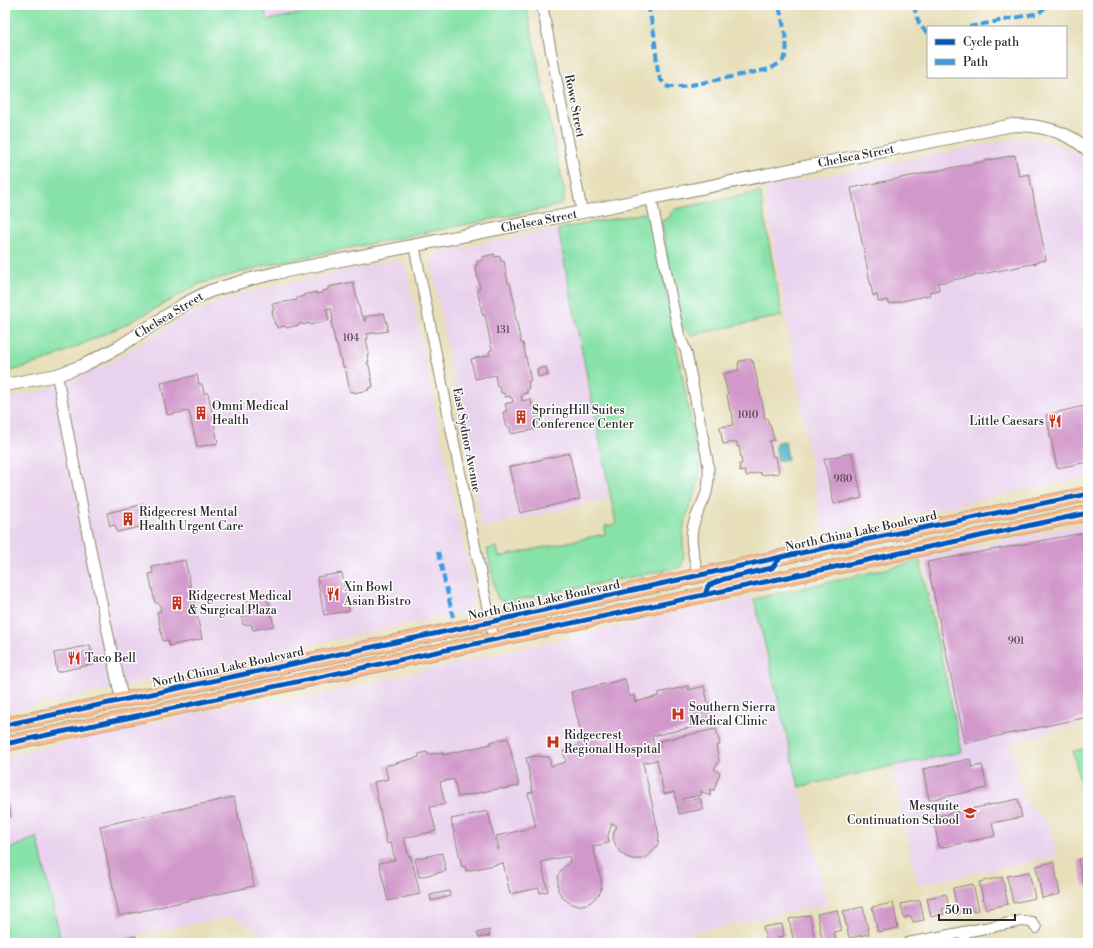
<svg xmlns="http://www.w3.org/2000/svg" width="1093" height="948" viewBox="0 0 1093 948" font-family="'Libre Bodoni',serif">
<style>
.built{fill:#e9d2ed}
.green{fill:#87e2a8;stroke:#59866a}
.water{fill:#46b4c1;stroke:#387076}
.building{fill:#d198cb}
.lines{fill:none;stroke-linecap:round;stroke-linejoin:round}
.minor-casing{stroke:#898572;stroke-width:12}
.tertiary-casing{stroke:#898572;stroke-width:14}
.primary-casing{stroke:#898572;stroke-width:16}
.minor{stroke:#fff;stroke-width:10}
.tertiary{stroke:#fff;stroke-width:12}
.primary{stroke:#fbba8d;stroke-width:15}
.quiet{stroke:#3d9ce1;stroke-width:4;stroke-dasharray:8 4;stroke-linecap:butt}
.cycleway-casing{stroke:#fff;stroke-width:8}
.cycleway{stroke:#0057b8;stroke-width:5}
.labels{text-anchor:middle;stroke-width:3;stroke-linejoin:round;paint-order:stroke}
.number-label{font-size:10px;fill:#544653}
.street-label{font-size:12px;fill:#2b2b2b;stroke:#fff}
.poi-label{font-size:12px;fill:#2b2b2b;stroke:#fff;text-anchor:start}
</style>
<rect width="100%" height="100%" fill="#fff"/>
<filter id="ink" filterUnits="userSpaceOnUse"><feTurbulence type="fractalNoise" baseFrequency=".025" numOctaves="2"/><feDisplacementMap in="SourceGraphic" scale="8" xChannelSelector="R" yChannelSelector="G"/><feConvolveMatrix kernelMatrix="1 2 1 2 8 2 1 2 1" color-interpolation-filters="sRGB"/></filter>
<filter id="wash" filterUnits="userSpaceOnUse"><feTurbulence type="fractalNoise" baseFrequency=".012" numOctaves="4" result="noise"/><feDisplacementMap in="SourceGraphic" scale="16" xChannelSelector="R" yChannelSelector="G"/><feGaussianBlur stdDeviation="0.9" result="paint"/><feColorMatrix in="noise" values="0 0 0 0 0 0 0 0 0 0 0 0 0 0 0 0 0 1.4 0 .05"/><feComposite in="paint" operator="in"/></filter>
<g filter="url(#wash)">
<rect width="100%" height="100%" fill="#e7dfba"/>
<g class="built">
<path d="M264 5H348L267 20Z"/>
<path d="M1018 138 1045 140 1076 153 1088 163V270L1085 280 1082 316 1084 342 1088 365V477L823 533 764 188Z"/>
<path d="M558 229 610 498 482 528 431 263 436 253Z"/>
<path d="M394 260 406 267 475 601 463 612 5 712V399L38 392 105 366 187 315 242 293Z"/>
<path d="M1088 523V722L1011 743 1023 800 1051 826 1057 856 918 885 892 766 962 751 923 558Z"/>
<path d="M752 597 828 904 654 941 655 943H278L232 916 98 943H5V756L242 703 308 697 650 619Z"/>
</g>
<g class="green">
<path d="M5 5H264L267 20 348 5H526L565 194 563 202 557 206 275 263 199 284 127 324 47 360 5 373Z"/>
<path d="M760 192 782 316 691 335 680 324 661 221 669 218 671 213 675 209Z"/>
<path d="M644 213 652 221 700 467C700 491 685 510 683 533 682 545 686 557 681 567L507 602 502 601 497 598 487 549 497 547 499 557 605 534V526L616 524 558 229Z"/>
<path d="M920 561 962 752 892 766 799 787 754 599Z"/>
<path d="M1088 748V793L1083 794 1073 751Z"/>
<path d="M37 837 61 941 53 943H5V851Z"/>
</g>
<path class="water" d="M785 441 788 459 778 461 775 445 777 442Z"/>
<g id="blocks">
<g class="building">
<path d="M1015 155 1019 176 1029 174 1046 260 1036 262 1037 263 938 283 939 290 929 292 930 295 889 304 888 300 878 302 877 295 873 296 851 188Z"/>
<path d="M494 254 495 257 500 256 501 261H504L508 283H510L516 309 514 310 521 343H523L531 381H528L529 388 527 389V393L522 394 523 395 521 396 522 401 531 399 532 407 536 406 539 423 535 424 537 429 511 434 510 427H507L503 412 507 411 505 404 513 402 512 398H510V396L505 397 504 393H501L500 387H497L495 375 475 379 471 359 490 355 489 351 492 350 485 315 483 316 477 289 480 288 475 265H478L477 261 483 260 482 257Z"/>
<path d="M353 282 361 315 363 316 364 321 366 320 365 317 384 313 388 327 387 328 388 331 367 334 368 339H366L369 354 367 355 369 362H367L368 365H369L373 387 368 388 369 390 354 393V391L350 392 345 367H343L342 360H341L337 345H336L331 322H333L332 317H333L331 308 326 309 329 320 310 325V323L303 325 302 323 300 324V325L286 328 285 326 277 328 276 324 275 325 272 311 274 310 272 304 297 300V298L304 296 303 295 316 292V294L322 293V291L328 290V287Z"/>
<path d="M751 359V361H753L764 411V418H767L769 424H770L774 440 769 441 773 457 776 456 779 473 761 475 760 472 746 476 745 471 740 472 739 464H742L739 446 737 447V442L723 444 720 427 733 425V418L732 411H730L727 395H728L723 374 739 370 738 364 739 363V361Z"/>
<path d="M546 367 548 375 538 377 537 369Z"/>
<path d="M197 375 199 384H202L204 393H208L218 443 197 447 189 411 167 415 161 383Z"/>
<path d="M1088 405V462L1057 468 1046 415Z"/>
<path d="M569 453 580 499 520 513 509 467Z"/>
<path d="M852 453 862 498 834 504 824 459Z"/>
<path d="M144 504 149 525 117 532 115 525 110 526 107 513Z"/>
<path d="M1088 532V717L965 743 927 562Z"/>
<path d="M185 560 202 639 169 646 168 640 163 641 157 612 161 611 159 603H155L149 574 153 573 152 567Z"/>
<path d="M342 573 349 611 324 615 317 577Z"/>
<path d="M267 596 274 626 253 630 251 624 243 625 242 617 249 615 246 601Z"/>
<path d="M90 645 94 664 57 672 54 653Z"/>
<path d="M625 679 629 696 634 695 635 702 658 696V693L688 686 689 690 704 686 713 723 652 736 654 748 660 747 659 741 716 729 720 745 716 746 719 761 714 769 720 773 714 790 710 789V796L701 791V795L683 799 684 802 700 798 703 809 679 814 674 792 664 794 657 760 643 763 659 835 658 843 655 849 649 855 642 859H633L626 857 621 853 616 846 613 838 614 832 617 826 612 823 608 836 609 843 593 846 602 885 600 893 591 902 583 905H574L567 901 562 897 558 890V876L561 870 570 862 569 856 541 862 548 891 540 893 539 888 510 894 503 863 466 871 465 866 462 867 451 819 488 811 497 850 499 849 496 836 536 827 528 793 533 792 526 758 535 756 549 757 551 766 566 762 563 751 575 748 581 740V733L571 692Z"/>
<path d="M508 738 519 786 502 789V788L458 797 454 779 440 782 445 804 430 807 436 831 404 838 409 857 411 856 420 894 388 901 379 863 395 860 391 843 387 844 374 782 388 779 385 766 419 757V754L427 752 428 754 443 753V755L491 744 490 742Z"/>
<path d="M970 759 972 767 982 765 987 788 929 800 923 769Z"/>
<path d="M5 793 11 817 5 819Z"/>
<path d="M234 797 254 886 119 916 100 826Z"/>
<path d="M1018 799 1022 817 992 823 995 836 939 848 933 817Z"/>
<path d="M442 853 446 871 419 877 415 859Z"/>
<path d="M1088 858V888L1087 889V886H1084L1078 860Z"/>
<path d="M1054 862 1060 894 1042 898 1036 866Z"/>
<path d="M1029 872 1035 898 1013 903 1007 876Z"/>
<path d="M1002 877 1008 904 986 909 979 882Z"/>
<path d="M973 884 979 910 958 914 953 888Z"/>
<path d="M449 891 450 896 431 901 430 895Z"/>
<path d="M946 894 949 907 942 909 944 914 931 917 927 898Z"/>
<path d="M920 900 924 920 913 922 911 916 904 918 901 904Z"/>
<path d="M893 903 898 928 878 932 872 907Z"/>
<path d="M863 907 869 934 849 938 843 911Z"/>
<path d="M837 910 842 930 834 932 836 941 823 943 817 914Z"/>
<path d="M810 915 815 941 806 943H794L789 919Z"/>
<path d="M782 924 784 936 778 937 779 943H767L763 927Z"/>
<path d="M489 930 490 936 479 938 477 933Z"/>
<path d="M136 936 138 943H114L113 941Z"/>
</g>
</g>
</g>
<g filter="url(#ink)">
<use href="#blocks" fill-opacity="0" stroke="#898572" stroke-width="1"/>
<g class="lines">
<g class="minor-casing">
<g id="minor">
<path d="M542 5 582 212"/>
<path d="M651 198 679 335 686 351 708 463C709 473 709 484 706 494 702 507 693 518 692 532 690 547 696 562 698 576"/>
<path d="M414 245 494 640"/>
<path d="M57 375 92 557 115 667"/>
<path d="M963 932 966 943"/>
<path d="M908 943 1021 921 1032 922 1036 928"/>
</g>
</g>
<g class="tertiary-casing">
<g id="tertiary">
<path d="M5 385 57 375 82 366 119 347 184 304 210 291 251 279 276 273 582 212 1013 125C1033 125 1052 128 1069 137 1076 140 1082 145 1088 150"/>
<path d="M115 667 122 700"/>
</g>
</g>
<g class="primary-casing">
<g id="primary">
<path d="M5 725 490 622 781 557 1088 494"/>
<path d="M5 744 1088 513"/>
</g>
</g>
<use href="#minor" class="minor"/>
<use href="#tertiary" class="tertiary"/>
<use href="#primary" class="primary"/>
<g class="quiet">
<path d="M648 5 654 33 658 73 660 79 668 87H681L770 69C774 66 780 64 783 60 792 50 781 18 779 5"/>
<path d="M914 5C916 16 918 26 928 33"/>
<path d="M969 27 1039 13 1044 8 1045 5"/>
<path d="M438 552 453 617"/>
</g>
<g class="cycleway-casing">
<g id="cycleway">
<path d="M705 595 708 586 712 584 724 579 772 568 781 557"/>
<path d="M5 725 490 622 781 557 1088 494"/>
<path d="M5 744 1088 513"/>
</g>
</g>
<use href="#cycleway" class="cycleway"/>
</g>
</g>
<defs>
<g id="building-bare" transform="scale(1.08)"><path d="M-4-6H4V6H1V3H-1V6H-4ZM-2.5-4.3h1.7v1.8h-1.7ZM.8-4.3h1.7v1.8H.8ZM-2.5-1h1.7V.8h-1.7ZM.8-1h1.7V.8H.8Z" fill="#c8321e" stroke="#fff" stroke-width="2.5" paint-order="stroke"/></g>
<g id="restaurant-bare" transform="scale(1.08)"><path d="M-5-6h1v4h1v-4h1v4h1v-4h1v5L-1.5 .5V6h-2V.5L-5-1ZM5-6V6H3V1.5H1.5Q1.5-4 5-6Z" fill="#c8321e" stroke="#fff" stroke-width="2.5" paint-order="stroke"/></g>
<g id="hospital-bare" transform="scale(1.08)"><path d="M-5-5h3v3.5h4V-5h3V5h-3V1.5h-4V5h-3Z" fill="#c8321e" stroke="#fff" stroke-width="2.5" paint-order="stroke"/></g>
<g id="school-bare" transform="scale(1.08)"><path d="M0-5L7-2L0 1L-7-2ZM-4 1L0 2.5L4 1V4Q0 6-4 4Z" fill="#c8321e" stroke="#fff" stroke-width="2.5" paint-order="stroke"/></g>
</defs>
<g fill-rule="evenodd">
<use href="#building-bare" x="201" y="413"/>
<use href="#building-bare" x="521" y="417"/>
<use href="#restaurant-bare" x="1055" y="421"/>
<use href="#building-bare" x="128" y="519"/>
<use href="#restaurant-bare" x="333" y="594"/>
<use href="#building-bare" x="177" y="603"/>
<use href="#restaurant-bare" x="74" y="658"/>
<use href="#hospital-bare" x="678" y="714"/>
<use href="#hospital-bare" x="553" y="742"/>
<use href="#school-bare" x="970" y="813"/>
</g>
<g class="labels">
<g class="number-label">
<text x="503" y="333">131</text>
<text x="351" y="341">104</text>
<text x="748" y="418">1010</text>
<text x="843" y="482">980</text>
<text x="1016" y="644">901</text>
</g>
<g class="street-label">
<text transform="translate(575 106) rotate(79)" y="4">Rowe Street</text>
<text transform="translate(856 156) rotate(-11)" y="4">Chelsea Street</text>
<text transform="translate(539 221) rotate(-11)" y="4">Chelsea Street</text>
<text transform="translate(169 315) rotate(-31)" y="4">Chelsea Street</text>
<text transform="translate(467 440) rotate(79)" y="4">East Sydnor Avenue</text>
<text transform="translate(861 531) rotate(-12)" y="4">North China Lake Boulevard</text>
<text transform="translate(544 600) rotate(-12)" y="4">North China Lake Boulevard</text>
<text transform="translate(228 667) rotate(-12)" y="4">North China Lake Boulevard</text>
</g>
<g class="poi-label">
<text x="212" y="410">Omni Medical<tspan x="212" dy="14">Health</tspan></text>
<text x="532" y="414">SpringHill Suites<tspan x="532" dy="14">Conference Center</tspan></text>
<text x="1044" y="425" text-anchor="end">Little Caesars</text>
<text x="139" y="516">Ridgecrest Mental<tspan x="139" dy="14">Health Urgent Care</tspan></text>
<text x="344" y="591">Xin Bowl<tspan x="344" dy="14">Asian Bistro</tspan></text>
<text x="188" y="600">Ridgecrest Medical<tspan x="188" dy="14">&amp; Surgical Plaza</tspan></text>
<text x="85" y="662">Taco Bell</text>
<text x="689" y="711">Southern Sierra<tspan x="689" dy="14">Medical Clinic</tspan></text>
<text x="564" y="739">Ridgecrest<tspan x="564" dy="14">Regional Hospital</tspan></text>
<text x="959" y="810" text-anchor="end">Mesquite<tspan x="959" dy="14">Continuation School</tspan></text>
</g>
</g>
<rect width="1093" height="948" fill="none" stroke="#fff" stroke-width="20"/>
<rect x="927" y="26" width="140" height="52" fill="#ffffff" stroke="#aaaaaa"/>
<rect x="935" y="39" width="20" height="6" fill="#0057b8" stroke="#aaaaaa"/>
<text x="963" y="46" font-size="12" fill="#2b2b2b">Cycle path</text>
<rect x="935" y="59" width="20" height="6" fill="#3d9ce1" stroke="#aaaaaa"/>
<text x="963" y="66" font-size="12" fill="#2b2b2b">Path</text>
<path d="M939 914v6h76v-6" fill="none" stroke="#2b2b2b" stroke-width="2"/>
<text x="945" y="914" font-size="12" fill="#2b2b2b" stroke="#ffffff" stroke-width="3" paint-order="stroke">50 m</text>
</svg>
